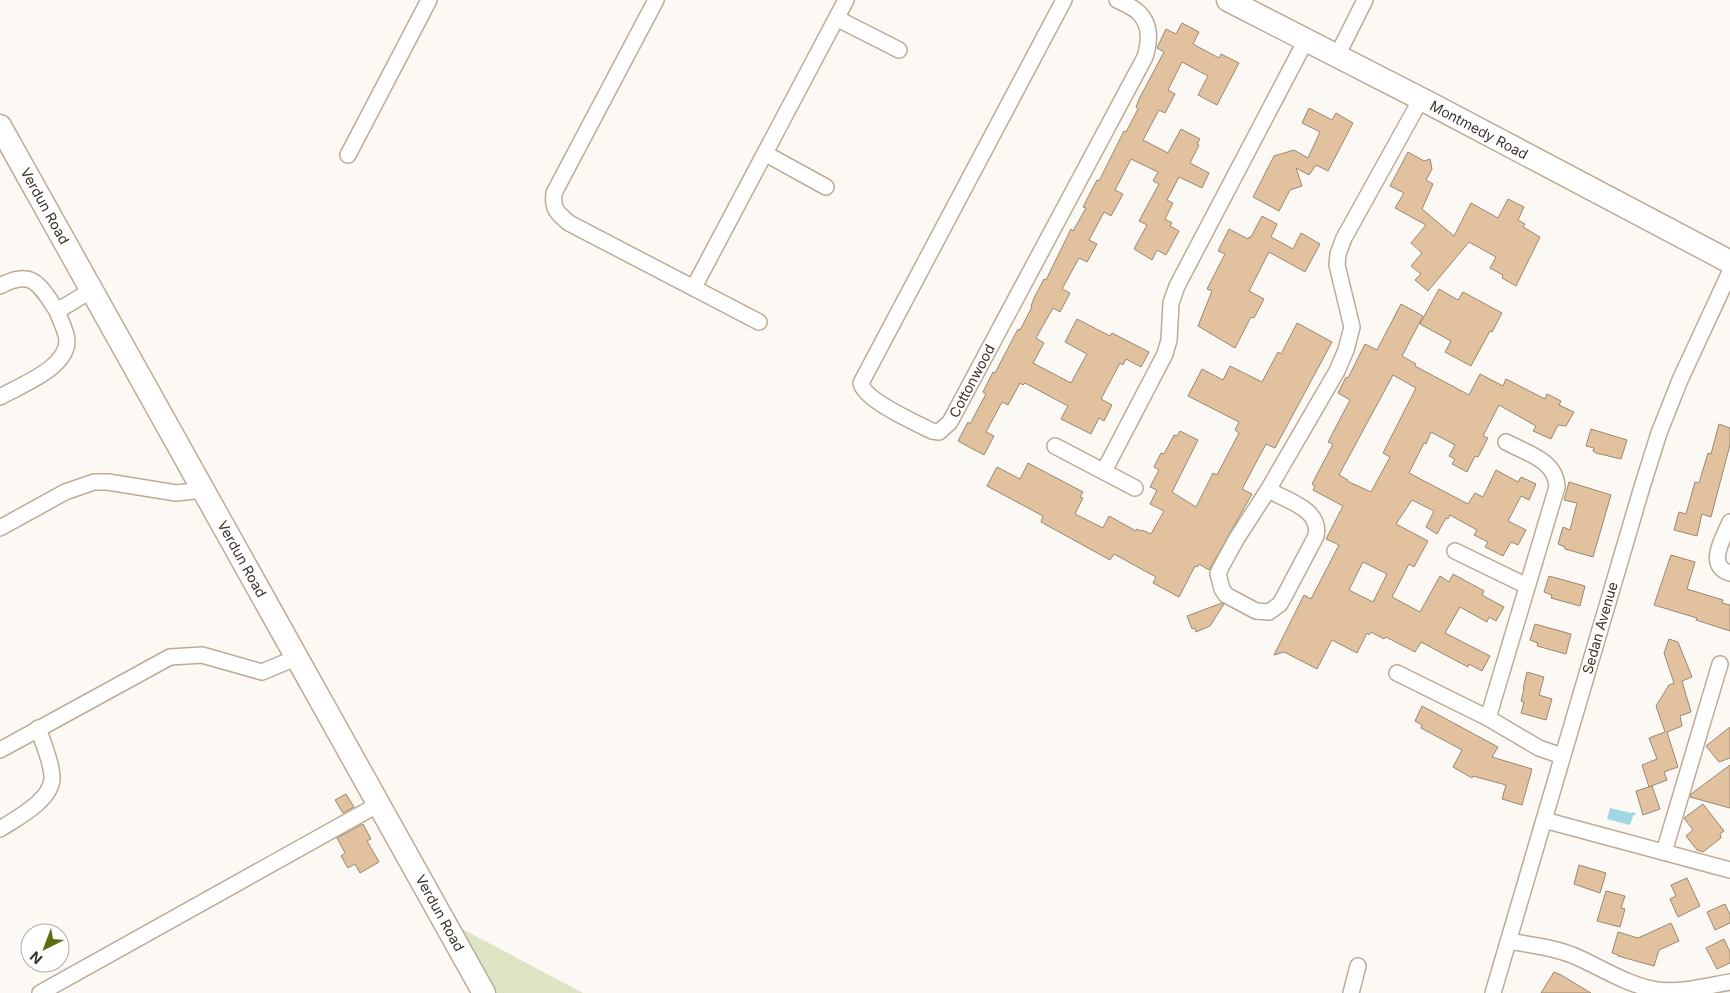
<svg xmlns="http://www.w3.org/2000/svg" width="1730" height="993" viewBox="0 0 1730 993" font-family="Inter,sans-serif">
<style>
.green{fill:#dce4c4}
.water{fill:#9fd7e3}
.building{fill:#e2c29e;stroke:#9a8773;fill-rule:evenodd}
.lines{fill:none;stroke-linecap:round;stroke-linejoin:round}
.street-casing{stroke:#beab96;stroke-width:18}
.secondary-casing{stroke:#beab96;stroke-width:25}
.street{stroke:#fff;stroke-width:15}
.secondary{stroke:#fff;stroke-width:22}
.labels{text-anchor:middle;stroke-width:4;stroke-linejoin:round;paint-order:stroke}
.street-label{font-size:14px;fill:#3c342b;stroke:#fff}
</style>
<rect width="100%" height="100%" fill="#fcf8f3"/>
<path class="green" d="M453 924 583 993H491Z"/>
<path class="water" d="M1610 808 1631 813 1634 812 1636 814 1633 816 1630 825 1607 819Z"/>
<g class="building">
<path d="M1182 23 1199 32 1193 44 1219 58 1221 54 1239 63 1217 105 1198 95 1208 76 1182 62 1168 90 1175 94 1165 113 1159 110 1143 140 1168 153 1181 129 1200 139 1197 144 1199 145 1190 163 1209 173 1202 188 1179 177 1167 200 1173 203 1165 219 1172 223 1170 226 1179 231 1166 255 1157 250 1152 260 1134 249 1147 225 1139 221 1159 184 1153 181 1158 172 1131 159 1115 190 1123 194 1111 216 1104 212 1089 240 1097 244 1087 262 1079 258 1062 289 1070 293 1060 312 1053 308 1036 338 1044 343 1033 363 1071 383 1087 354 1065 342 1077 319 1110 336 1112 333 1149 352 1141 367 1126 359 1123 365 1120 363 1101 399 1112 405 1104 421 1099 418 1091 434 1061 419 1068 406 1025 383 1023 385 1020 383 1008 405 1002 402 986 432 994 436 984 455 958 441 968 422 970 424 986 394 983 392 993 372 995 373 1018 329 1020 330 1032 307 1031 306 1034 298 1044 279 1046 280 1071 229 1073 231 1086 208 1083 207 1087 199 1097 180 1099 181 1124 131 1126 132 1138 109 1136 107 1139 99 1164 52 1157 48 1166 29 1176 34Z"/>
<path d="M1309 108 1332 120 1336 113 1353 123 1328 171 1316 165 1309 175 1296 168 1302 186 1290 190 1279 211 1253 197 1274 156 1294 150 1308 158 1320 132 1302 123Z"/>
<path d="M1408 152 1424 161 1430 159 1432 169 1426 180 1433 184 1422 209 1454 236 1471 203 1498 218 1508 199 1524 207 1518 220 1525 224 1523 227 1540 237 1516 286 1502 278 1503 275 1490 268 1496 257 1469 242 1428 291 1415 280 1421 274 1411 266 1422 253 1411 243 1426 225 1395 208 1404 193 1390 186Z"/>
<path d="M1262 216 1277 224 1271 237 1293 249 1301 233 1320 244 1305 272 1269 252 1249 291 1264 299 1254 318 1251 317 1235 348 1198 326 1212 291 1207 289 1225 254 1218 251 1229 229 1248 239 1249 237H1251Z"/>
<path d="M1439 289 1458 300 1463 292 1502 313 1492 332 1490 331 1471 366 1445 352 1451 341 1420 324Z"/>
<path d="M1401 304 1423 316 1402 356 1416 364 1415 366 1469 395 1480 374 1503 386 1506 379 1545 399 1547 394 1561 401 1559 405 1574 412 1566 426 1558 425 1551 439 1533 431 1536 426 1499 405 1483 436 1488 438 1478 457 1475 456 1467 472 1452 464 1455 459 1449 456 1455 445 1431 432 1426 444 1424 443 1409 473 1468 504 1475 493 1483 497 1496 470 1518 482 1521 477 1536 484 1529 500 1521 496 1508 521 1526 530 1518 545 1511 542 1503 556 1485 547 1488 542 1474 535 1477 530 1450 515 1448 519 1446 518 1437 534 1426 527 1434 511 1412 500 1396 524 1428 541 1414 567 1409 564 1392 597 1420 612 1440 576 1449 582 1453 574 1484 591 1482 595 1504 607 1496 621 1489 617 1487 622 1460 607 1445 633 1490 656 1482 671 1469 664 1468 667 1421 642 1415 652 1386 637 1384 639 1371 632 1369 635 1367 633 1357 653 1332 640 1317 669 1284 652 1274 655 1304 595 1311 599 1339 545 1326 539 1343 506 1313 490 1315 486 1312 484 1333 444 1328 442 1350 400 1338 393 1346 377 1348 378 1365 344 1377 350ZM1393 375 1416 388 1383 453 1390 457 1371 492 1347 481 1348 480 1339 475ZM1363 562 1387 574 1373 602 1349 590Z"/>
<path d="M1297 323 1332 342 1275 448 1266 444 1242 489 1252 494 1209 570 1199 564 1197 567 1195 566 1179 597 1153 583 1156 577 1114 554 1110 560 1041 522 1043 516 987 486 997 467 1020 479 1028 463 1083 492 1080 497 1083 498 1075 514 1103 528 1109 516 1136 531 1137 529 1141 531 1142 530 1151 534 1164 511 1150 504 1157 490 1150 487 1159 470 1154 467 1161 453 1164 454 1174 435 1177 436 1180 431 1198 440 1172 492 1196 507 1213 473 1217 475 1239 433 1235 430 1239 422 1188 396 1202 369 1223 380 1230 366 1262 382 1278 352 1281 354Z"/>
<path d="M1719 424 1730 428V445L1711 517 1702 514 1697 536 1674 530 1679 512 1686 514 1695 482 1699 483 1708 453 1711 454Z"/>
<path d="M1591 429 1627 440 1621 459 1596 453 1593 451 1594 448 1586 446Z"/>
<path d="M1569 482 1611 495 1593 557 1565 549V547L1558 544 1563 527 1570 530 1577 503 1564 500Z"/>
<path d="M1671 555 1695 562 1687 589 1723 600 1722 603 1730 605V631L1696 620 1697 618 1654 605Z"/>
<path d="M1549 576 1585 586 1580 606 1551 598 1552 595 1544 592Z"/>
<path d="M1222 603 1224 604 1210 626 1196 632 1195 628 1192 629 1187 616Z"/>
<path d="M1535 624 1571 634 1566 654 1537 646 1538 643 1530 640Z"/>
<path d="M1669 639 1678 642 1692 677 1682 681 1691 712 1680 716 1682 726 1667 732 1678 767 1664 772 1667 780 1649 787 1642 765 1657 759 1649 738 1665 732 1656 706 1669 685 1674 683 1664 653Z"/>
<path d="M1527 672 1544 677 1539 695 1552 699 1546 720 1521 713 1524 702 1521 701 1524 689H1523Z"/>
<path d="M1422 706 1498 747 1492 757 1532 769 1522 805 1502 799 1506 785 1473 776 1472 778 1453 767 1462 750 1421 728 1422 725 1415 721Z"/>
<path d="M1730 727V758L1719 762 1706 746Z"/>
<path d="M1730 765V808L1690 797 1691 794Z"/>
<path d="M1652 786 1660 809 1643 815 1636 791Z"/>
<path d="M346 794 354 807 343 813 335 800Z"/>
<path d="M1703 804 1724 831 1720 834 1721 838 1703 852 1697 850 1686 836 1693 830 1684 818Z"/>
<path d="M363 824 371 839 367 841 379 862 360 873 355 864 348 868 341 856 345 853 337 838Z"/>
<path d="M1579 865 1606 873 1600 893 1574 884Z"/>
<path d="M1687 878 1700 906 1678 917 1670 899 1676 896 1671 885Z"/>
<path d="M1606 891 1625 896 1621 908 1625 909 1620 927 1597 921Z"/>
<path d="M1725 904 1730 915V923L1715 930 1707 912Z"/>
<path d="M1671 923 1679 941 1659 950 1654 966 1618 956V955L1612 953 1618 932 1638 938Z"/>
<path d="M1724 939 1730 952V963L1717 969 1706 948Z"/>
<path d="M1554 972 1561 975 1591 993H1541Z"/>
</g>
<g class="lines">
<g class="street-casing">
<g id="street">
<path d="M656 0 554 193C552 209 557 213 569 223L759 322"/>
<path d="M1064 0 861 383C864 400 916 423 932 431L939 432 950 422 1145 57C1150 41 1151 24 1138 12 1133 7 1123 3 1117 0"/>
<path d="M838 19 899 50"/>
<path d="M1337 56 1365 0"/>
<path d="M766 154 826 187"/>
<path d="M348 155 429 0"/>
<path d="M0 286C32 268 40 285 57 311"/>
<path d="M694 287 846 0"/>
<path d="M0 397C21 385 67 368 67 341 67 332 60 320 57 311L92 290"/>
<path d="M1055 446 1135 488"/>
<path d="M1104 471 1165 354 1169 340 1171 303 1177 286 1306 40"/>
<path d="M1268 490C1287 500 1322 510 1316 536L1286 593 1280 604 1269 612 1256 611 1226 595 1222 589 1218 574 1221 567 1237 538 1268 490 1337 371 1346 350 1352 327 1337 265 1338 254 1344 238 1421 99"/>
<path d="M1730 522C1724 537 1705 566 1730 573"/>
<path d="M0 528 65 492 94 482H108L176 493 204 490"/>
<path d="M1455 551 1527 586"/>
<path d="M1397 673 1488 718 1539 748 1562 756"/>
<path d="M1488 718 1557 487C1556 460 1526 453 1506 442"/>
<path d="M0 750 170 657 202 655 262 672 298 657"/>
<path d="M1544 820 1730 870"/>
<path d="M0 829C17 818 54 799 52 776 51 760 43 743 38 728"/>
<path d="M1664 852 1720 664"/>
<path d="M1508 941C1532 945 1558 948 1579 958 1605 970 1628 985 1657 990 1681 993 1707 986 1730 982"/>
<path d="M40 993 379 804"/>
<path d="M1351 993 1358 966"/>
<path d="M1493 993 1642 487 1659 433 1680 380 1730 272"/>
</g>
</g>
<g class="secondary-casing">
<g id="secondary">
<path d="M1228 0 1431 104 1730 262"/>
<path d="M0 126 484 993"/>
</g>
</g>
<use href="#street" class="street"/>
<use href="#secondary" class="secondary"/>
</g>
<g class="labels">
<g class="street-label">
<text transform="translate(1479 130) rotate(28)" y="5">Montmedy Road</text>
<text transform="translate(45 206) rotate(61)" y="5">Verdun Road</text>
<text transform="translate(972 381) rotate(-62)" y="5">Cottonwood</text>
<text transform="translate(242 559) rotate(61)" y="5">Verdun Road</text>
<text transform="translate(1600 628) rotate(-74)" y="5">Sedan Avenue</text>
<text transform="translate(440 913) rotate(61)" y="5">Verdun Road</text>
</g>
</g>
<g transform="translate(45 948) rotate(222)"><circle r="24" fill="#ffffff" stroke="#b1aeaa"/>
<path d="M0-4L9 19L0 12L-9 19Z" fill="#606a10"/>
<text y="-8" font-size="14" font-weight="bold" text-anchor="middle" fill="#3c342b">N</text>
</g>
</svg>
